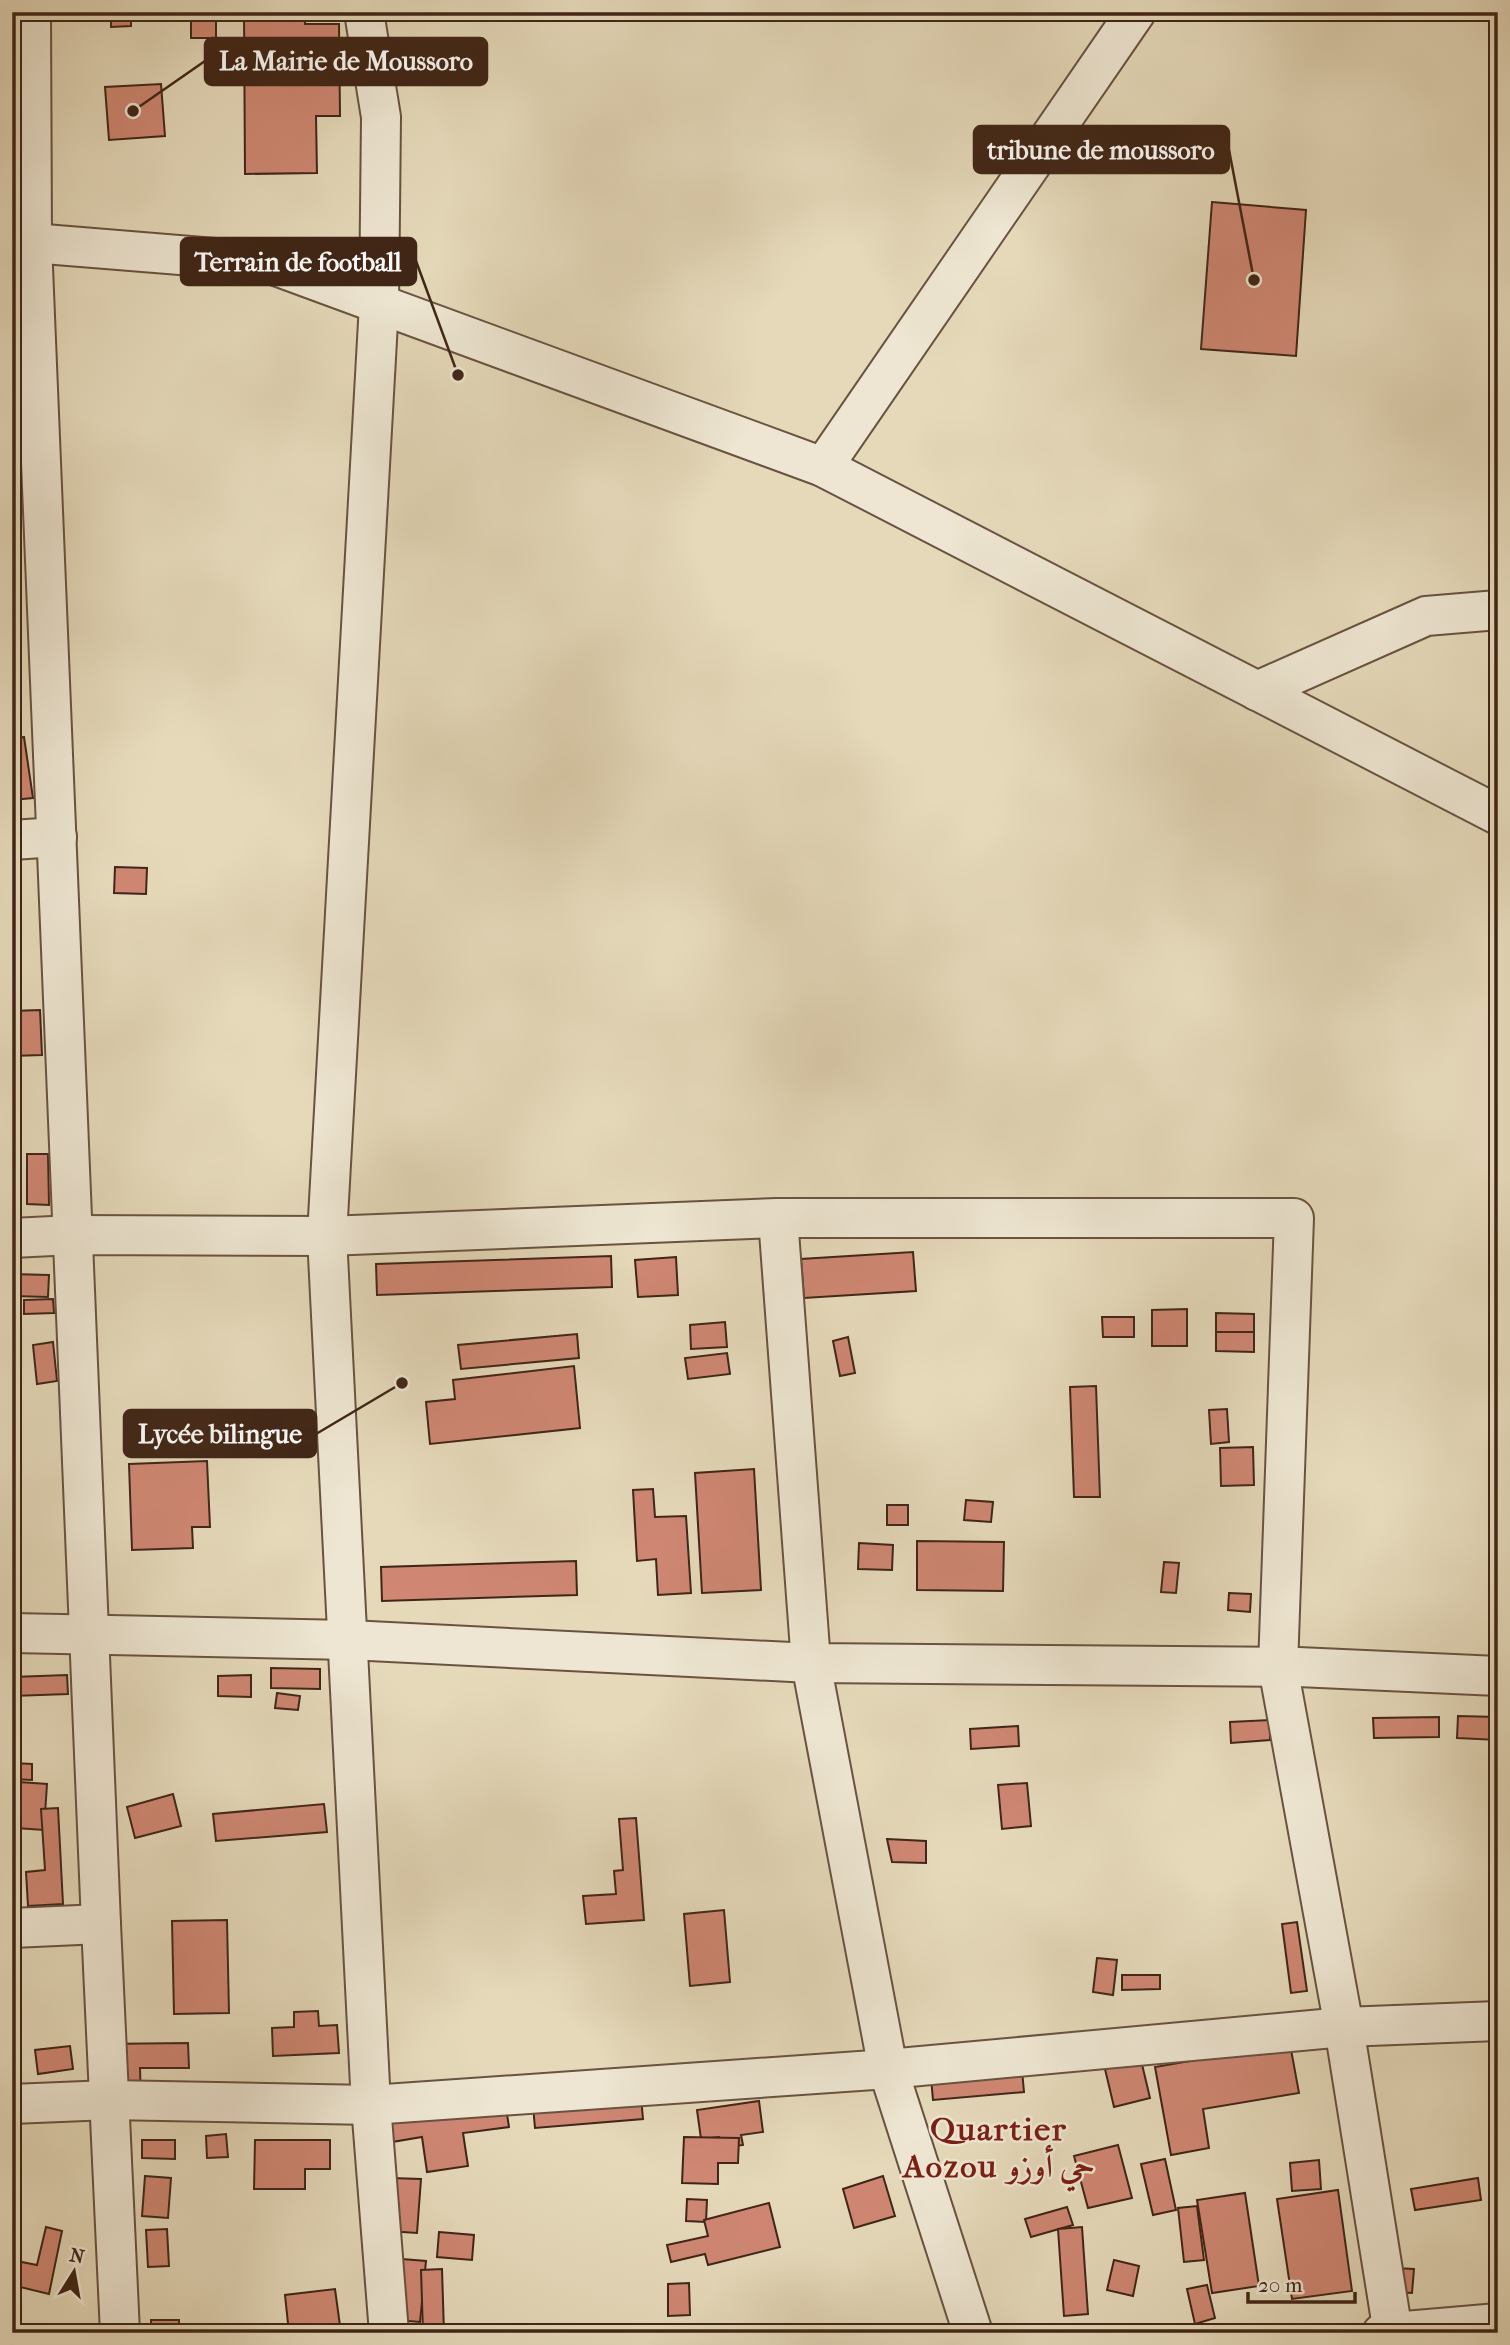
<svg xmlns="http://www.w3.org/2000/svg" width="1510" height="2345" viewBox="0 0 1510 2345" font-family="'IM FELL French Canon',Amiri,serif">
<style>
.building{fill:#cf8773;stroke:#402617;stroke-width:2}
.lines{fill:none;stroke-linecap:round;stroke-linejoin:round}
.minor-casing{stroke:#695340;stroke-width:42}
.minor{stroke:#eee6d2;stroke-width:38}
.labels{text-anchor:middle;stroke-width:5;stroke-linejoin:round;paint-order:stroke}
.district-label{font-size:32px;font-weight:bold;letter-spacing:2px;fill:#7a1f14;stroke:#eee6d2}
.leader{fill:none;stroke:#402617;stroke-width:2.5}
.callout-dot{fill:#402617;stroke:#eee6d2;stroke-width:2.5}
.callout{fill:#402617;stroke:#402617;stroke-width:2.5}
.callout-label{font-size:26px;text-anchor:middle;font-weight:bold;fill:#fff}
</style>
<rect width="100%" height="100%" fill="#e5d9ba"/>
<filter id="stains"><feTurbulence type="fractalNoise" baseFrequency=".00286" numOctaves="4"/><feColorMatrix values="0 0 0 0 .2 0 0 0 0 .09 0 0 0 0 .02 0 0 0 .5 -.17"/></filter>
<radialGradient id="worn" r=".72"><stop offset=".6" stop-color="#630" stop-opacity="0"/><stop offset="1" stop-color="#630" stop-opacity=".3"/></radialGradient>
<g class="building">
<path d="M111 12H131V26L111 27Z"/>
<rect x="191" y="12" width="25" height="26"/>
<path d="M244 12H305V24H339L340 116H316L317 173 245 174Z"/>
<path d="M161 84 165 136 109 140 105 87Z"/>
<path d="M1212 202 1306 210 1296 356 1201 349Z"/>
<path d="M24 737 33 798 12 800V767H14L12 738Z"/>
<path d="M115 867 147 868 146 894 114 893Z"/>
<path d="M40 1010 42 1055 12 1056V1011Z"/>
<path d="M27 1154H48L49 1205 27 1204Z"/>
<path d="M913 1252 916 1291 804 1298 801 1259Z"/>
<path d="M611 1256 612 1287 377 1295 376 1264Z"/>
<path d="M676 1257 678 1295 638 1297 635 1260Z"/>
<path d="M12 1274 49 1275 48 1297 12 1296Z"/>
<path d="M53 1299 54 1313 24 1314V1300Z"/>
<path d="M1187 1309V1346H1152V1310Z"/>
<path d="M1216 1313 1254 1314V1332H1216Z"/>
<path d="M1102 1317H1134V1337H1103Z"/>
<path d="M725 1322 727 1347 691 1349 690 1325Z"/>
<path d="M1216 1332H1254V1352L1216 1351Z"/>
<path d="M577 1334 579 1358 461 1369 458 1345Z"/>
<path d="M848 1337 855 1373 840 1376 833 1341Z"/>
<path d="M53 1342 57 1381 37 1384 33 1345Z"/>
<path d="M727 1353 730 1374 688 1379 685 1358Z"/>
<path d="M574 1366 580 1428 430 1444 426 1402 455 1399 453 1380Z"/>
<path d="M1096 1386 1100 1497H1074L1070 1387Z"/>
<path d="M1227 1409 1229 1442 1211 1444 1209 1410Z"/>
<path d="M1253 1447 1254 1485 1221 1486 1220 1448Z"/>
<path d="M207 1461 210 1527H192L193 1548 132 1550 129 1464Z"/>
<path d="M754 1469 761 1590 702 1593 695 1473Z"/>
<path d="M653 1489 655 1517 686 1516 691 1593 658 1595 656 1559 637 1561 633 1490Z"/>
<path d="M966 1500 993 1502 991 1522 964 1520Z"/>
<rect x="887" y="1505" width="21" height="20"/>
<path d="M917 1541 1004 1542 1003 1591 917 1590Z"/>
<path d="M859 1543 893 1545 892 1570 858 1569Z"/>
<path d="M576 1561 577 1595 382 1601 381 1567Z"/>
<path d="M1164 1562 1179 1563 1176 1593 1161 1592Z"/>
<path d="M1229 1593 1251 1594 1250 1612 1228 1610Z"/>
<path d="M271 1668 320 1669V1689L271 1688Z"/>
<path d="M67 1675 68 1694 12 1696V1677Z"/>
<path d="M251 1675V1697L218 1696V1676Z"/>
<path d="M277 1693 300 1696 298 1710 275 1708Z"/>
<path d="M1458 1716 1498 1717V1740L1457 1738Z"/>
<path d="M1439 1717V1737L1374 1738 1373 1718Z"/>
<path d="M1270 1720V1740L1231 1743 1230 1722Z"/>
<path d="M1018 1726 1019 1746 971 1749 970 1729Z"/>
<path d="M12 1763 32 1764V1780L12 1779Z"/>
<path d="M19 1782 47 1784 44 1830 16 1828Z"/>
<path d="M1027 1783 1031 1826 1002 1829 998 1785Z"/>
<path d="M173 1794 181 1826 135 1838 127 1807Z"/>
<path d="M324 1804 327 1832 216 1841 213 1814Z"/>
<path d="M58 1808 63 1904 28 1906 26 1872 45 1870 41 1809Z"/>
<path d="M1497 1814 1498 1979H1495Z"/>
<path d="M636 1818 644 1920 586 1924 583 1896 616 1894 614 1871 623 1870 619 1819Z"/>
<path d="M887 1839 926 1841V1863L892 1862Z"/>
<path d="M724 1910 730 1982 690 1986 684 1914Z"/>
<path d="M227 1920 229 2013 174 2014 172 1921Z"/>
<path d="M1297 1922 1307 1991 1291 1993 1282 1924Z"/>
<path d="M1097 1958 1117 1960 1113 1995 1093 1992Z"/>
<path d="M1122 1975H1160V1989L1122 1990Z"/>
<path d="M318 2011 319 2026 337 2025 339 2053 273 2056 272 2028 294 2027V2012Z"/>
<path d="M188 2043 189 2068H140L141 2102 101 2044Z"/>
<path d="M1290 2044 1299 2093 1203 2109 1209 2148 1171 2155 1155 2067Z"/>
<path d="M70 2046 73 2069 38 2074 35 2050Z"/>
<path d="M1141 2060 1150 2098 1114 2107 1105 2069Z"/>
<path d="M1022 2070 1024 2092 933 2100 931 2078Z"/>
<path d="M641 2097 643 2119 535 2128 533 2106Z"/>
<path d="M505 2101 509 2127 463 2133 468 2166 427 2172 422 2137 392 2142 388 2115Z"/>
<path d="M759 2101 763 2132 741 2135 743 2145 721 2148 719 2137 701 2139 697 2110Z"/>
<path d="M226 2134 228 2157 207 2158 206 2136Z"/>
<path d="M684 2137 739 2138 738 2163H718V2184L682 2183Z"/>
<path d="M142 2140H175V2159L142 2158Z"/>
<path d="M255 2140H330V2169H305V2189H254Z"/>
<path d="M1118 2145 1132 2198 1088 2208 1074 2156Z"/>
<path d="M1165 2159 1176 2210 1153 2215 1141 2164Z"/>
<path d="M1319 2160 1321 2189 1292 2191 1290 2163Z"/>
<path d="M145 2176 171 2178 168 2218 142 2216Z"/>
<path d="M883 2176 895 2216 854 2228 843 2189Z"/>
<path d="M391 2178 421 2179 417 2233 388 2231Z"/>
<path d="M1478 2178 1481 2200 1415 2210 1411 2189Z"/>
<path d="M1338 2190 1352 2291 1292 2299 1277 2199Z"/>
<path d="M1245 2193 1259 2286 1212 2293 1197 2200Z"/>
<path d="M687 2199 707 2200 706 2222 686 2221Z"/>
<path d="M769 2203 780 2247 708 2265 705 2254 671 2262 667 2245 708 2236 704 2220Z"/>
<path d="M1197 2206 1204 2260 1184 2262 1178 2208Z"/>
<path d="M1067 2207 1073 2225 1031 2237 1025 2219Z"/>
<path d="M46 2227 62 2231 49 2294 12 2285V2260L37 2265Z"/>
<path d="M1082 2227 1088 2314 1064 2316 1058 2229Z"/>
<path d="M167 2229 169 2266 148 2267 146 2230Z"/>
<path d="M439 2232 474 2235 472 2260 437 2257Z"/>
<path d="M402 2259 426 2261 420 2322 396 2320Z"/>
<path d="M1114 2260 1139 2266 1133 2296 1107 2290Z"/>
<path d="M1394 2268 1414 2269 1412 2293 1392 2292Z"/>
<path d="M442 2269 444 2333H423L421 2270Z"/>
<path d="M689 2283 690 2315 668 2316V2284Z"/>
<path d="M1207 2285 1215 2318 1195 2324 1187 2289Z"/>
<path d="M335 2289 341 2333H289L285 2295Z"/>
<path d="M12 2290H17L12 2320Z"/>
<rect x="151" y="2320" width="28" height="13"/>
</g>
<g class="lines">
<g class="minor-casing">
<g id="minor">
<path d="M31 12 32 243 101 1924 120 2333"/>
<path d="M364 12 381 117 379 304 327 1236 371 2105 389 2333"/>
<path d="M12 244 32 243 265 262 823 467 1498 815"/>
<path d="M823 467 1136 12"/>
<path d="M1257 691 1426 616 1498 610"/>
<path d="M12 840 57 837"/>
<path d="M778 1218 811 1663 888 2069 973 2333"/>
<path d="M12 1238 73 1235 327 1236 778 1218H1294L1278 1667 1344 2027 1393 2333"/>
<path d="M12 1633 349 1640 811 1663 1298 1667 1498 1676"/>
<path d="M12 1928 101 1924"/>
<path d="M12 2104 109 2100 371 2105 888 2069 1344 2027 1498 2021"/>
<path d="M1382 2333 1498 2323"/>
</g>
</g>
<use href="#minor" class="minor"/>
</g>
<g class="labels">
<g class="district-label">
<text x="999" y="2140">Quartier<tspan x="999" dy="37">Aozou حي أوزو</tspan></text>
</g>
</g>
<path class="leader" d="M133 111L205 61M1254 280L1229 150M458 375L416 261M402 1383L316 1434"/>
<g class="callout-dot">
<circle cx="133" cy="111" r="7"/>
<circle cx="1254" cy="280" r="7"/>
<circle cx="458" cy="375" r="7"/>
<circle cx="402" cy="1383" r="7"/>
</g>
<g class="callout">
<rect x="205" y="38" width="282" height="47" rx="7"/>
<rect x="974" y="126" width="255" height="47" rx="7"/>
<rect x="181" y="238" width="235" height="47" rx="7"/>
<rect x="124" y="1410" width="192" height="47" rx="7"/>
</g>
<g class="callout-label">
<text x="346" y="70">La Mairie de Moussoro</text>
<text x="1101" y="159">tribune de moussoro</text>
<text x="298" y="271">Terrain de football</text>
<text x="220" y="1443">Lycée bilingue</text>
</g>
<rect width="1510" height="2345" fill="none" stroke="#e5d9ba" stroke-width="42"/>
<rect x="14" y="14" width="1482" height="2317" fill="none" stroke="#402617" stroke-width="3.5"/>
<rect x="21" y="21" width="1468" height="2303" fill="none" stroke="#402617" stroke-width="2"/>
<g transform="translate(74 2272) rotate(11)" stroke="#eee6d2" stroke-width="5" paint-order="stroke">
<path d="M0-5L12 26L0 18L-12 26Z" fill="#402617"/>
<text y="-10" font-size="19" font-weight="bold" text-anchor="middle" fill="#402617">N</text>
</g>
<path d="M1248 2292v10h107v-10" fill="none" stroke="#402617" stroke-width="3.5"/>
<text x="1258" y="2292" font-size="21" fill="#402617" stroke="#eee6d2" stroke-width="5" paint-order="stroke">20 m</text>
<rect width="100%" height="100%" filter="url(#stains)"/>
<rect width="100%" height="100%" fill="url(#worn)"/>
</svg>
